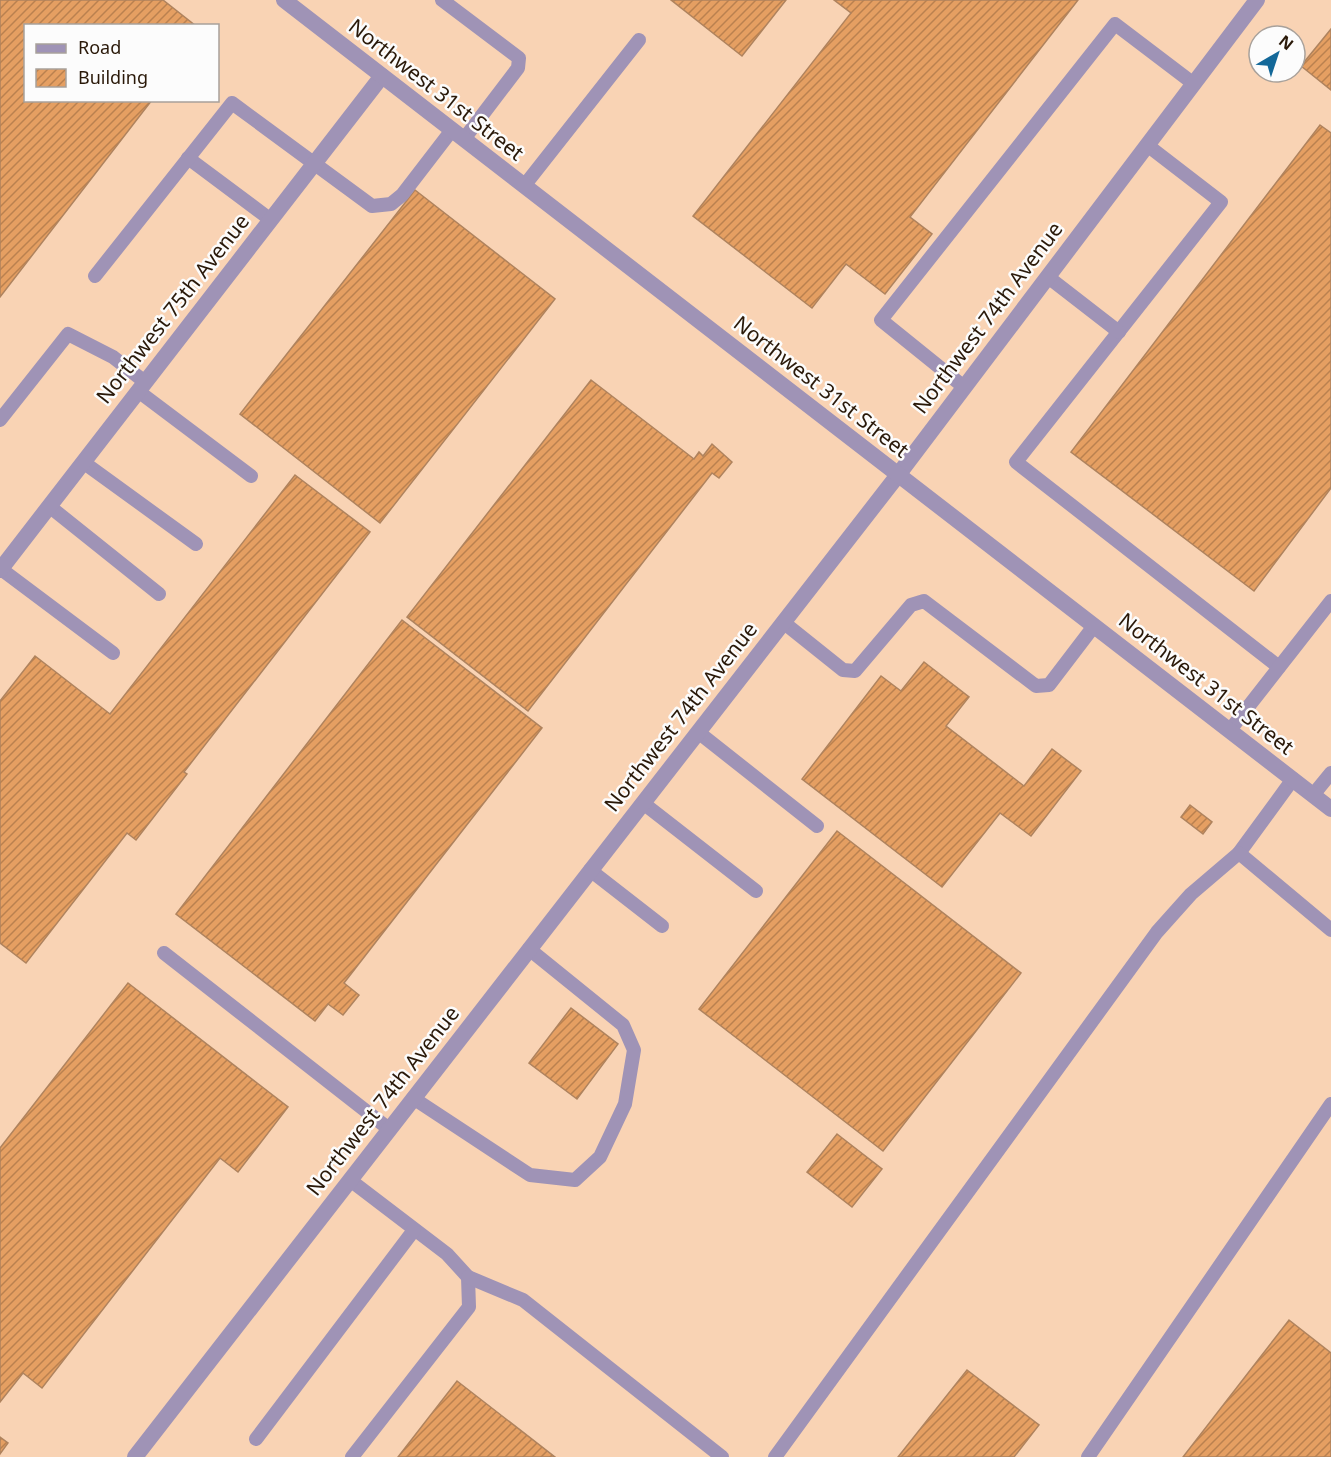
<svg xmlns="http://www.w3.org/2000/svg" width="1331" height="1457" viewBox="0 0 1331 1457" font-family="'Noto Sans',sans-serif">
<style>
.building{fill:url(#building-hatch);stroke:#af835e;stroke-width:1.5}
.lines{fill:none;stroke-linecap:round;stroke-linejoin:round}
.service{stroke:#9f93b6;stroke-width:14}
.minor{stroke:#9f93b6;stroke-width:16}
.tertiary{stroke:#9f93b6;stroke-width:16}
.labels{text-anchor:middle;stroke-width:5;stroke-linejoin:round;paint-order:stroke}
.street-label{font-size:21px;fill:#2a1909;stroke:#fcfcfc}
</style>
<defs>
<pattern id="building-hatch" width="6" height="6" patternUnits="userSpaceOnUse" patternTransform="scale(1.5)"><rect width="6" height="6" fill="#e59f62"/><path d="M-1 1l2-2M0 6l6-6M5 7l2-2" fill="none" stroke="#ba814f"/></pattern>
</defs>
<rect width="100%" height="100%" fill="#f9d3b4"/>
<g class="building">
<path d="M0 0H163L196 26H26V100H152L0 297Z"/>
<path d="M671 0H786L742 56Z"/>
<path d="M834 0H1078L910 217 932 234 885 294 846 264 812 308 693 216 851 13Z"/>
<path d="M1331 29V90L1301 66Z"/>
<path d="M1320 125 1331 133V488L1254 591 1071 452Z"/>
<path d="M415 190 555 299 380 523 240 414Z"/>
<path d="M591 380 694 459 699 452 703 456 712 444 732 462 719 478 712 473 528 711 407 617Z"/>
<path d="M295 475 370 532 184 772 187 774 136 840 127 833 26 963 0 943V701L35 656 110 714Z"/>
<path d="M402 620 542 728 344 983 359 995 343 1015 328 1004 315 1021 176 914Z"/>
<path d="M924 662 969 697 946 726 1024 786 1052 749 1081 771 1031 836 1000 813 942 887 802 779 881 676 901 691Z"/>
<path d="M1190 805 1212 822 1203 834 1181 817Z"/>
<path d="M837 831 1021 973 883 1151 699 1009Z"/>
<path d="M128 983 288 1107 238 1172 220 1158 42 1388 23 1373 0 1402V1148Z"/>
<path d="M571 1008 618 1044 577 1099 529 1063Z"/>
<path d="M837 1134 882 1169 852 1207 807 1172Z"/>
<path d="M1289 1320 1331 1353V1457H1183Z"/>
<path d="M967 1370 1039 1425 1014 1457H898Z"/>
<path d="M457 1381 555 1457H398Z"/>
<path d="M0 1437 8 1443 0 1454Z"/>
</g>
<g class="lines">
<g class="service">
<path d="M442 0 519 58 518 68 464 139"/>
<path d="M1147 145 1221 202 1016 462 1279 667"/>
<path d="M188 158 271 220"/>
<path d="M524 186 639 40"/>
<path d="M95 276 232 103 372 206 391 204 402 195 452 130"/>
<path d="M1048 277 1119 332"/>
<path d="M964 387 881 320 1115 24 1194 84"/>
<path d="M138 391 251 476"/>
<path d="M0 420 68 334 113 357 145 382"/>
<path d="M83 462 196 544"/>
<path d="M49 506 159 594"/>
<path d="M1 569 113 653"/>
<path d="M783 622 843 670 855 671 911 605 924 601 1036 686 1049 685 1094 626"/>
<path d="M1230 730 1331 601"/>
<path d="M698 732 817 826"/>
<path d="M1313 795 1331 773"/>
<path d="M643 803 756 891"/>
<path d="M1239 853 1293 779"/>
<path d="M590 870 662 926"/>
<path d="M164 953 389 1129"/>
<path d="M413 1098 530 1175 575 1180 600 1157 625 1104 634 1050 623 1025 529 949"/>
<path d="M350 1180 447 1254 468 1277 469 1307 352 1457"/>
<path d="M468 1277 523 1300 722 1457"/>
<path d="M256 1439 414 1230"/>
<path d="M775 1457 1157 932 1191 894 1239 853 1331 930"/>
<path d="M1088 1457 1331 1104"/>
</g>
<g class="minor">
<path d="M0 570 382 76"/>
<path d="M135 1457 898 475 1257 0"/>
</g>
<path class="tertiary" d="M284 0 1331 809"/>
</g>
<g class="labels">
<g class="street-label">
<text transform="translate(436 90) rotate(38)" y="7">Northwest 31st Street</text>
<text transform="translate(173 309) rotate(-52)" y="7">Northwest 75th Avenue</text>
<text transform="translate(988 318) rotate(-53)" y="7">Northwest 74th Avenue</text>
<text transform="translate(821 387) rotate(38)" y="7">Northwest 31st Street</text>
<text transform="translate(1206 684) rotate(38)" y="7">Northwest 31st Street</text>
<text transform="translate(681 717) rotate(-52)" y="7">Northwest 74th Avenue</text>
<text transform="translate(383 1101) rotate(-52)" y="7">Northwest 74th Avenue</text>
</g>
</g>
<rect x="24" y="24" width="195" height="78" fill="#fcfcfc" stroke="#a8a19b" stroke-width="1.5"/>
<rect x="36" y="44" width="30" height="9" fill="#9f93b6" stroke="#a8a19b" stroke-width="1.5"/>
<text x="78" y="54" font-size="18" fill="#2a1909">Road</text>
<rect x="36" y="69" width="30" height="18" fill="url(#building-hatch)" stroke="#a8a19b" stroke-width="1.5"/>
<text x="78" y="84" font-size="18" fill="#2a1909">Building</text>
<g transform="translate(1277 54) rotate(39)"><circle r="28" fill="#fcfcfc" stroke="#a8a19b" stroke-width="1.5"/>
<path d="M0-4.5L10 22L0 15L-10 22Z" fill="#136899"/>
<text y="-9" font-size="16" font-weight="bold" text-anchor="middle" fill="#2a1909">N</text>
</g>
</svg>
